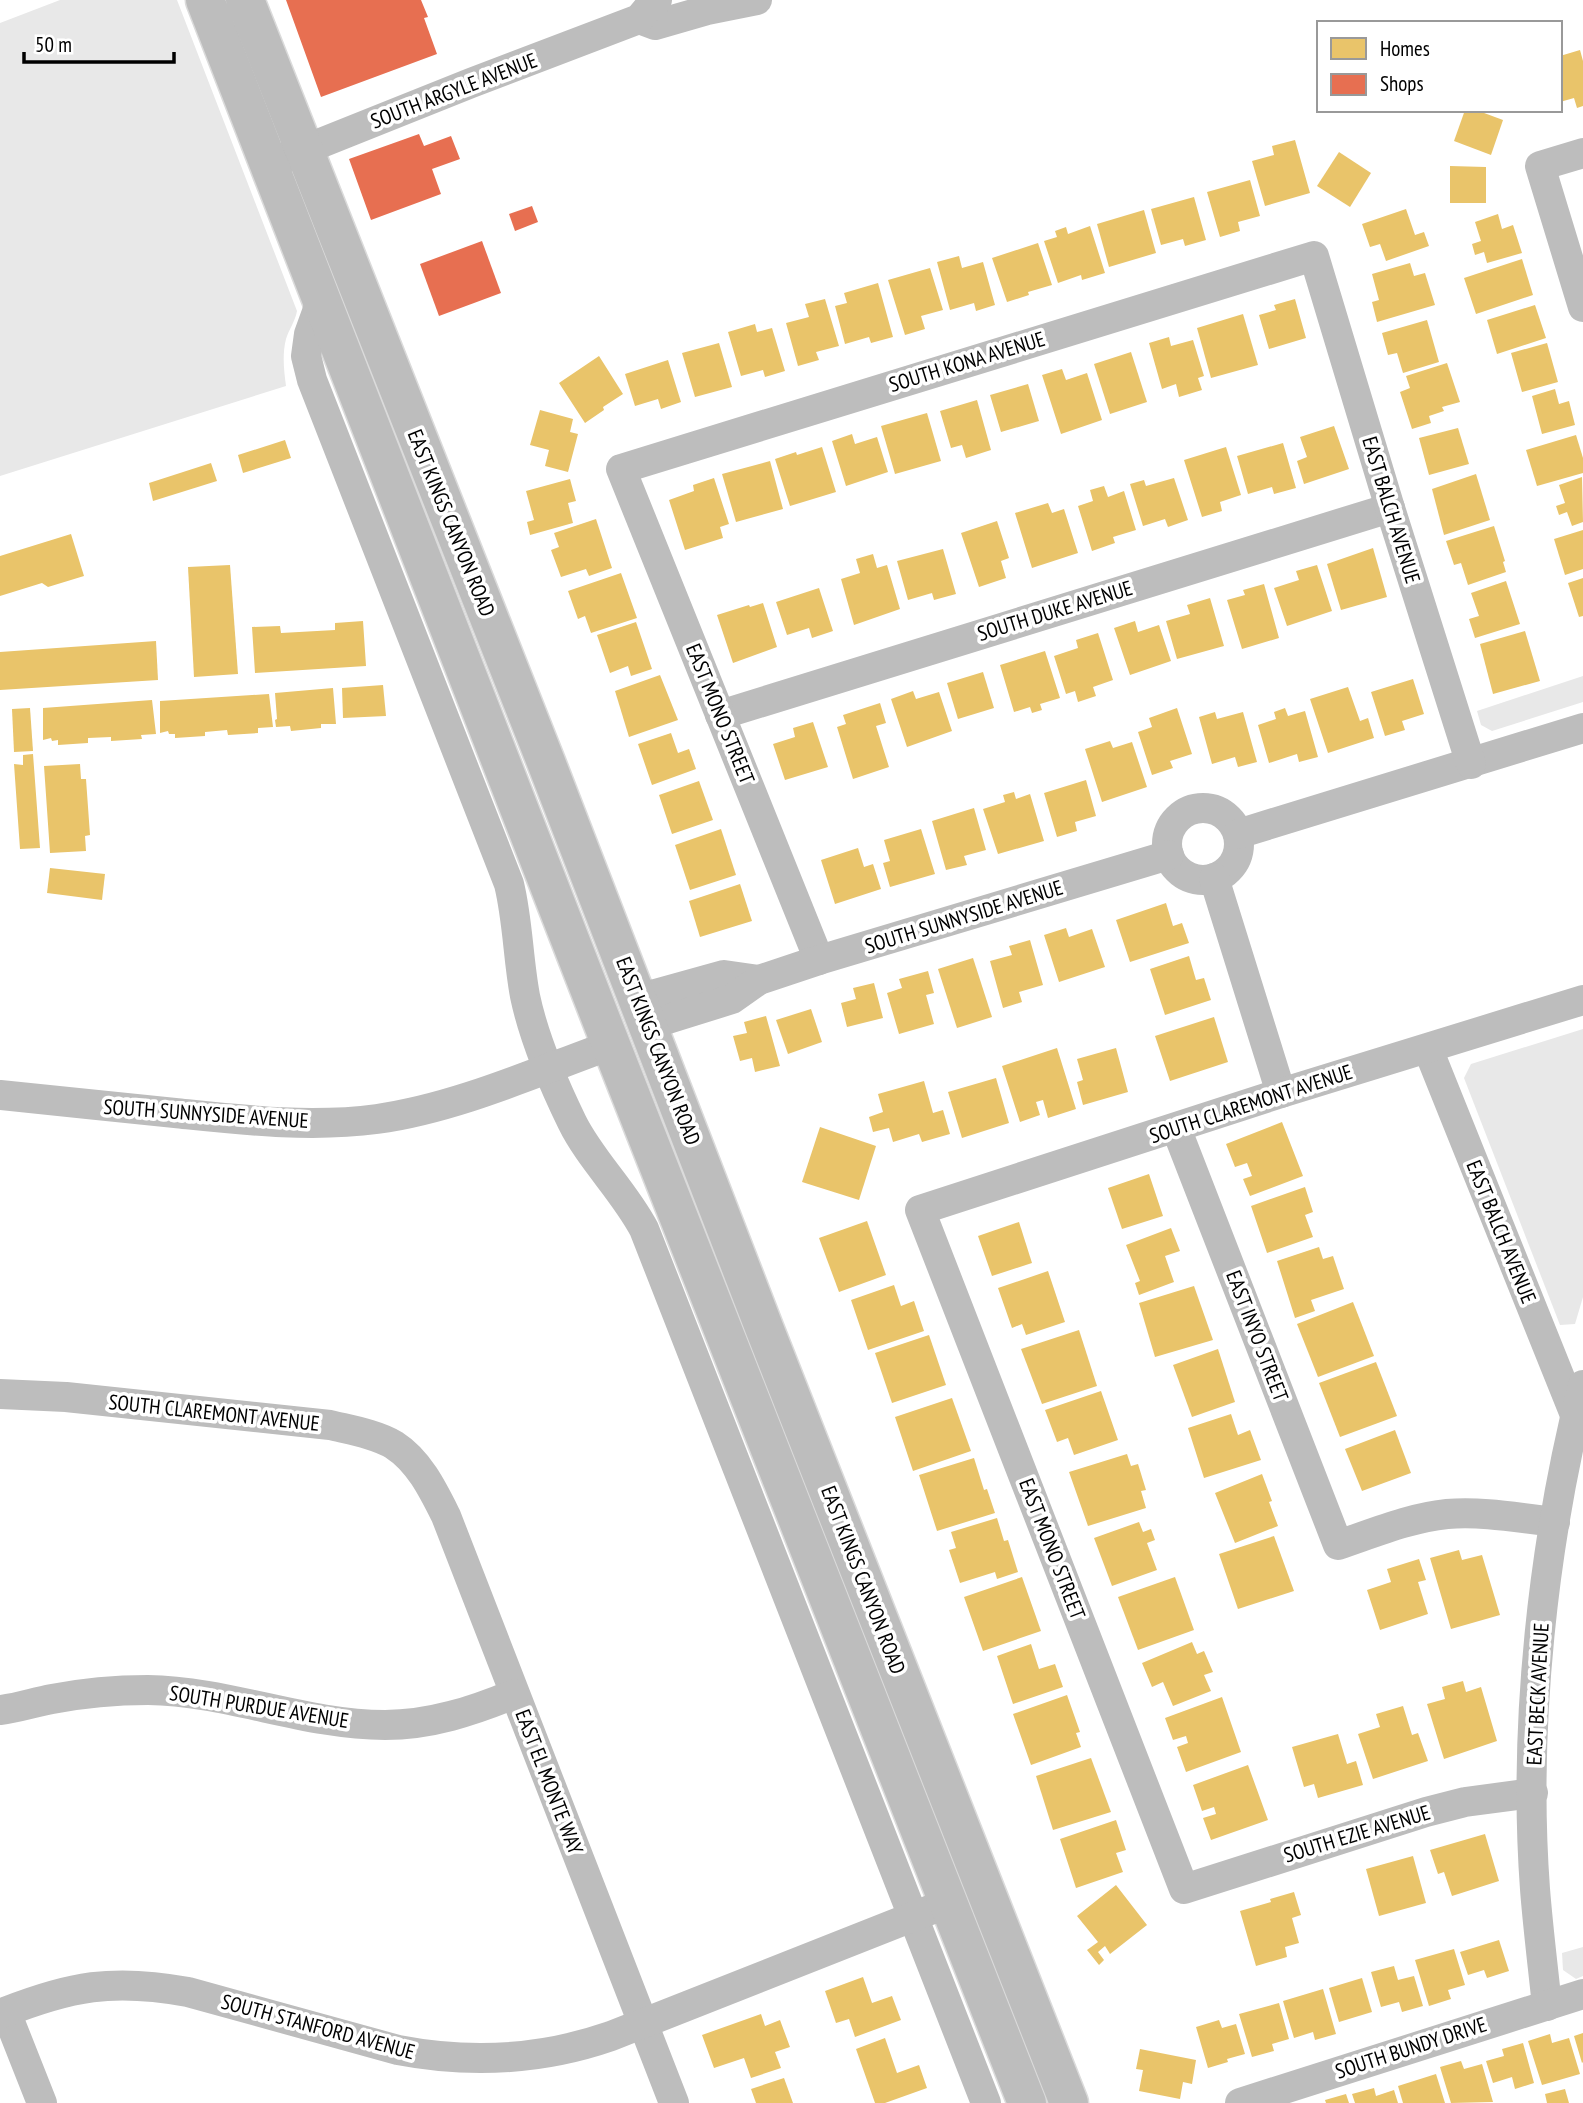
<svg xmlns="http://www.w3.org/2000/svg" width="1583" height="2103" viewBox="0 0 1583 2103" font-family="'PT Sans Narrow',sans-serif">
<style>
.green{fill:#e8e8e8}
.homes{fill:#e9c46a}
.shops{fill:#e76f51}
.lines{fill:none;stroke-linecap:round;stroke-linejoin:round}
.major-casing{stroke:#dbdbdb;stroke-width:41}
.minor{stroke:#bdbdbd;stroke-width:30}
.major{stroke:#bdbdbd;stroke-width:38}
.labels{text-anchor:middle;stroke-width:7;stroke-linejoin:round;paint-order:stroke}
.street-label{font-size:21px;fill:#000;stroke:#fff}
</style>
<rect width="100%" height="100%" fill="#fff"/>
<g class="green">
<path d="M60 0H177L297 311C295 322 289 329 286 339 282 355 284 370 286 386L0 476V23Z"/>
<path d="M1583 676V702L1492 731 1481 725 1477 711Z"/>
<path d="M1583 1029V1297L1575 1324 1560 1325 1464 1078 1471 1064Z"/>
<path d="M1583 1947V1976L1576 1979 1563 1970 1562 1953Z"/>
</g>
<g class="homes">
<path d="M1580 50 1583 61V106L1577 108 1574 98 1560 102V56Z"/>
<path d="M1465 110H1476L1503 120 1491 155 1454 141Z"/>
<path d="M1295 140 1310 193 1265 206 1252 161 1274 155 1272 146Z"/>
<path d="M1339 152 1371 173 1350 207 1317 186Z"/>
<path d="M1450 166 1486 167V203H1450Z"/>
<path d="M1250 180 1260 216 1238 222 1240 231 1220 237 1207 192Z"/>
<path d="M1194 197 1206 240 1185 246 1183 239 1161 245 1151 209Z"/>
<path d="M1406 209 1415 235 1424 232 1429 246 1386 261 1380 244 1370 247 1362 224Z"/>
<path d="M1144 210 1156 253 1109 267 1097 224Z"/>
<path d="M1498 214 1502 229 1513 225 1522 253 1487 263 1484 252 1475 255 1472 244 1481 241 1475 222Z"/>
<path d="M1090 226 1105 273 1082 280 1081 275 1058 283 1044 241 1057 237 1055 231 1066 227 1068 234Z"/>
<path d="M1038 243 1052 285 1028 292 1029 295 1007 302 992 258Z"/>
<path d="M959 256 962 268 983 262 995 305 976 311 974 303 950 310 937 262Z"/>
<path d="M1522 259 1533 295 1476 314 1464 278Z"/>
<path d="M1410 263 1414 276 1425 273 1435 305 1377 322 1372 302 1379 300 1372 274Z"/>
<path d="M930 268 943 310 921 316 925 329 905 335 888 280Z"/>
<path d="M878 283 893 337 871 343 869 337 845 344 835 306 847 303 844 293Z"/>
<path d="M825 299 839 346 816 352 819 360 798 366 786 323 809 317 805 304Z"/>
<path d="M1295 299 1306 338 1269 349 1259 315 1276 310 1274 305Z"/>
<path d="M1535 305 1546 338 1497 354 1487 320Z"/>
<path d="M1243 314 1258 365 1211 378 1197 328Z"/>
<path d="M1427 320 1439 362 1403 373 1397 353 1388 355 1382 333Z"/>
<path d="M755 324 757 332 772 328 785 371 765 377 763 370 741 376 728 332Z"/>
<path d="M1169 337 1171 346 1193 340 1204 376 1198 378 1202 390 1179 397 1176 384 1162 389 1149 343Z"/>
<path d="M719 343 732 387 695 397 682 353Z"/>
<path d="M1547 343 1558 382 1522 392 1511 353Z"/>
<path d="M1131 352 1147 402 1110 414 1094 364Z"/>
<path d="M599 356 623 394 603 407 604 410 585 423 559 383Z"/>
<path d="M668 360 681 402 661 409 658 399 635 406 625 374Z"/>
<path d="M1447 363 1460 402 1442 407 1444 411 1429 416 1431 423 1412 429 1400 392 1410 388 1406 376Z"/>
<path d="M1062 369 1066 380 1087 373 1102 420 1061 434 1042 375Z"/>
<path d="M1028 384 1039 421 1001 432 990 395Z"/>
<path d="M1555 389 1559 404 1569 401 1575 425 1542 434 1532 396Z"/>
<path d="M977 400 991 450 966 458 962 445 951 448 940 411Z"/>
<path d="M540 410 573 419 570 432 578 434 568 472 545 466 549 450 530 445Z"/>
<path d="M927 413 941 461 895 474 881 426Z"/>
<path d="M1334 426 1349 469 1304 484 1297 461 1307 457 1300 437Z"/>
<path d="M1458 428 1469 464 1429 475 1419 438Z"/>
<path d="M852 434 855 444 877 437 888 472 846 486 832 441Z"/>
<path d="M1576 435 1583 458V473L1537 486 1526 450Z"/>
<path d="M285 440 291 458 243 473 238 455Z"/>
<path d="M1283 443 1296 488 1274 494 1272 487 1248 494 1237 456Z"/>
<path d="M822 447 836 492 790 506 775 459 796 452 797 455Z"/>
<path d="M1226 447 1241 495 1220 502 1222 511 1202 517 1184 460Z"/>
<path d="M770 461 783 509 736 522 722 474Z"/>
<path d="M211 463 217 481 153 501 149 483Z"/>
<path d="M1476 474 1490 520 1444 535 1432 489Z"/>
<path d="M1582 477 1583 522 1572 526 1567 512 1559 515 1556 506 1565 503 1559 485Z"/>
<path d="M714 478 729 524 720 527 723 538 685 550 669 500 694 491 693 485Z"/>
<path d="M1174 478 1188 520 1168 527 1165 519 1143 526 1130 484 1144 480 1146 486Z"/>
<path d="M570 479 576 501 568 503 573 523 530 535 527 522 534 520 526 491Z"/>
<path d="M1104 486 1108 497 1124 491 1136 530 1113 537 1115 543 1092 551 1078 506 1093 501 1090 490Z"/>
<path d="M1048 503 1052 513 1064 509 1078 553 1032 568 1015 513Z"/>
<path d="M596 519 612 568 589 576 586 569 561 577 551 550 559 547 554 533Z"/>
<path d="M997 521 1009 558 1001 561 1006 578 979 587 961 533Z"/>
<path d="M1494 526 1505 561 1503 562 1506 572 1468 585 1461 563 1454 565 1446 541Z"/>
<path d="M1583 530V569L1565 575 1554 539Z"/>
<path d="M71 534 84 576 48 587 42 583 0 596V556Z"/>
<path d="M1373 548 1387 597 1341 610 1327 564Z"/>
<path d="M943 549 956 594 934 600 932 593 908 600 897 561Z"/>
<path d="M873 554 877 568 887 565 900 609 854 625 841 579 860 573 856 559Z"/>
<path d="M230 565 238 674 194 677 188 567Z"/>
<path d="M1317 565 1332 611 1287 626 1274 588 1299 580 1296 571Z"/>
<path d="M621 573 637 618 591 633 585 616 578 619 568 591Z"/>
<path d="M1583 578V616L1579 617 1568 583Z"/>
<path d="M1506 581 1520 624 1475 638 1469 619 1479 616 1471 593Z"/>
<path d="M1264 584 1279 638 1242 649 1227 600 1245 595 1243 590Z"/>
<path d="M819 588 833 631 812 638 809 628 787 635 776 602Z"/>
<path d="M1210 598 1224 646 1177 659 1166 621 1190 614 1187 605Z"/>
<path d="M763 603 777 647 733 663 717 615 749 605 750 607Z"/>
<path d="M363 621 366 666 255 673 252 627 280 626 281 633 335 630V623Z"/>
<path d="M1135 621 1138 632 1159 625 1171 661 1130 675 1114 628Z"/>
<path d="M636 622 652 669 631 676 628 666 610 673 597 635Z"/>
<path d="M1525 631 1540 681 1493 694 1480 644Z"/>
<path d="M1098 633 1113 680 1093 687 1096 696 1078 702 1075 691 1066 694 1054 656 1078 648 1076 640Z"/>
<path d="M156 641 158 680 0 690V652Z"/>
<path d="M1045 651 1060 698 1040 704 1042 710 1032 713 1030 707 1014 712 1000 665Z"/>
<path d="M983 672 994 708 958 719 947 683Z"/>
<path d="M660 675 678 720 629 737 615 691Z"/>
<path d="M1413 679 1424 714 1402 721 1405 730 1385 736 1371 692Z"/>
<path d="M383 685 386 716 343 718 342 688Z"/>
<path d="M1348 687 1360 721 1368 718 1374 738 1328 753 1310 699Z"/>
<path d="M333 688 336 724H321V728L291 731 290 726 276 727 275 720 277 719 275 693Z"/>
<path d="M913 691 916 699 939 692 952 731 907 747 891 699Z"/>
<path d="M269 694 273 727 258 728V733L228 735 227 730 205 732V736L175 738V734H169L168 731 160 733V701Z"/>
<path d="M152 700 156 734 141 735 142 739 111 741V737L88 738V743L58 745V740L52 741 51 738 43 740V708Z"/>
<path d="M880 703 886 723 876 726 889 767 853 779 837 727 846 724 843 715Z"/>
<path d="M30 708 33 751 14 752 12 709Z"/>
<path d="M1177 708 1192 754 1170 761 1173 768 1152 775 1138 732 1152 727 1149 718Z"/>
<path d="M1285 708 1288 716 1305 711 1318 757 1299 762 1297 754 1269 763 1258 725 1276 719 1274 712Z"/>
<path d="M1215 712 1217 719 1243 712 1257 762 1238 767 1235 757 1212 764 1199 717Z"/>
<path d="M813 722 828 767 785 780 773 744 795 737 793 728Z"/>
<path d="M671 733 678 753 689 749 696 769 652 785 638 744Z"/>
<path d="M1110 741 1113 748 1132 742 1147 787 1102 802 1085 749Z"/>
<path d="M33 754 40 848 20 849 14 764 23 765V755Z"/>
<path d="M80 764 81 779H86L90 835 85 836 86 851 50 853 44 766Z"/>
<path d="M1086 780 1096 816 1075 822 1077 831 1057 837 1044 793Z"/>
<path d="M699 781 713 820 672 834 659 795Z"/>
<path d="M1014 792 1016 799 1030 794 1044 841 998 854 983 809 1005 802 1003 795Z"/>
<path d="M974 808 986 850 964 856 967 865 946 870 932 821Z"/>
<path d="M721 829 736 875 690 890 675 845Z"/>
<path d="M921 829 935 874 890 887 883 863 890 861 884 840Z"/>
<path d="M858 848 864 867 873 864 881 889 835 904 821 860Z"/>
<path d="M50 868 105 874 102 900 47 893Z"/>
<path d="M740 884 752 921 700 937 689 901Z"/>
<path d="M1166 903 1173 926 1182 923 1189 943 1130 962 1116 920Z"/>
<path d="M1066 928 1069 937 1092 929 1105 967 1059 982 1044 935Z"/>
<path d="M1030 940 1043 985 1019 992 1022 1002 1003 1008 990 961 1012 955 1009 946Z"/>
<path d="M1189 956 1196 980 1204 978 1211 1000 1165 1015 1150 969Z"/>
<path d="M973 958 992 1017 957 1028 938 969Z"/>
<path d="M928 971 934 993 926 995 934 1024 899 1034 887 993 902 988 899 979Z"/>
<path d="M874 983 883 1018 847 1027 841 1003 856 999 853 988Z"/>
<path d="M811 1009 822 1042 788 1054 776 1020Z"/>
<path d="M766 1016 780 1066 755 1072 752 1058 740 1061 733 1036 747 1033 744 1022Z"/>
<path d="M1214 1017 1228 1062 1170 1081 1155 1036Z"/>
<path d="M1057 1048 1076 1109 1048 1118 1043 1100 1036 1102 1040 1115 1020 1122 1002 1066Z"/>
<path d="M1116 1048 1128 1092 1083 1105 1077 1082 1083 1080 1077 1059Z"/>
<path d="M996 1078 1009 1123 962 1138 948 1092Z"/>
<path d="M924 1081 933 1113 943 1110 950 1134 922 1142 919 1134 893 1142 889 1128 873 1132 869 1117 883 1112 878 1094Z"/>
<path d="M1282 1122 1303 1176 1250 1196 1243 1179 1252 1176 1247 1163 1235 1167 1226 1144Z"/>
<path d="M820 1127 876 1146 859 1200 802 1182Z"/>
<path d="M1149 1174 1163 1216 1122 1229 1108 1188Z"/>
<path d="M1305 1187 1313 1212 1305 1215 1313 1237 1267 1253 1251 1206Z"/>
<path d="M867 1221 886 1275 839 1292 819 1238Z"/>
<path d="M1019 1222 1032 1263 992 1276 978 1236Z"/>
<path d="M1171 1228 1180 1251 1165 1256 1174 1282 1139 1295 1135 1283 1140 1281 1126 1245Z"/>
<path d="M1319 1247 1323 1259 1333 1256 1344 1289 1311 1300 1315 1311 1295 1318 1277 1261Z"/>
<path d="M1048 1271 1065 1322 1026 1335 1022 1324 1012 1328 998 1288Z"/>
<path d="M894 1285 901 1306 914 1301 924 1331 868 1350 851 1300Z"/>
<path d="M1194 1286 1213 1340 1155 1357 1139 1303Z"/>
<path d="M1353 1302 1374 1356 1318 1377 1297 1324Z"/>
<path d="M1079 1330 1097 1386 1042 1404 1021 1349Z"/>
<path d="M929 1335 946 1385 892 1403 875 1353Z"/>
<path d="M1218 1349 1235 1402 1192 1417 1173 1365Z"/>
<path d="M1376 1362 1397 1416 1340 1437 1319 1383Z"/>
<path d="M1101 1391 1118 1440 1074 1455 1068 1438 1057 1442 1045 1410Z"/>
<path d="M952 1398 971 1451 913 1471 895 1417Z"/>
<path d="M1231 1414 1238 1435 1250 1430 1261 1460 1204 1478 1188 1428Z"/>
<path d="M1395 1430 1411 1473 1362 1491 1345 1449Z"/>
<path d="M1127 1454 1131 1466 1138 1464 1146 1490 1141 1491 1146 1508 1088 1526 1069 1472Z"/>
<path d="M974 1458 984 1490 987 1489 995 1513 937 1531 919 1475Z"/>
<path d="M1262 1474 1272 1501 1269 1502 1278 1526 1235 1543 1215 1493Z"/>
<path d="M997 1518 1004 1541 1008 1540 1018 1572 997 1579 995 1572 960 1583 949 1550 956 1548 951 1532Z"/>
<path d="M1139 1522 1143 1532 1151 1529 1155 1540 1147 1543 1157 1570 1112 1586 1094 1538Z"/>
<path d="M1274 1536 1294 1591 1238 1609 1219 1554Z"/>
<path d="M1459 1550 1462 1560 1482 1555 1500 1615 1451 1629 1430 1558Z"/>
<path d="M1419 1559 1426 1580 1418 1582 1428 1614 1380 1630 1367 1590 1391 1582 1387 1569Z"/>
<path d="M1022 1577 1041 1631 983 1651 964 1597Z"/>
<path d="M1175 1577 1194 1630 1138 1650 1118 1597Z"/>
<path d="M1192 1642 1197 1654 1204 1651 1213 1672 1204 1675 1211 1691 1173 1706 1163 1682 1152 1687 1142 1663Z"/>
<path d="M1031 1644 1039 1669 1055 1664 1063 1687 1013 1704 997 1656Z"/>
<path d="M1463 1681 1466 1692 1481 1687 1497 1741 1444 1759 1427 1704 1445 1699 1442 1687Z"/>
<path d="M1067 1695 1080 1732 1076 1733 1081 1747 1031 1765 1013 1714Z"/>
<path d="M1222 1697 1241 1752 1186 1772 1177 1747 1188 1743 1186 1736 1173 1740 1165 1718Z"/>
<path d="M1403 1706 1412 1735 1418 1733 1428 1761 1373 1779 1358 1734 1380 1727 1376 1714Z"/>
<path d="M1338 1734 1347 1764 1356 1761 1363 1785 1318 1798 1314 1784 1304 1787 1292 1747Z"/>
<path d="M1091 1758 1111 1812 1053 1830 1036 1776Z"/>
<path d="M1248 1765 1268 1820 1211 1840 1203 1818 1216 1814 1214 1807 1202 1811 1193 1785Z"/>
<path d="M1116 1820 1126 1850 1116 1853 1123 1872 1076 1888 1060 1839Z"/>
<path d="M1485 1834 1499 1881 1452 1896 1444 1872 1438 1874 1430 1850Z"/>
<path d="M1413 1856 1426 1903 1379 1916 1366 1869Z"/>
<path d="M1116 1885 1147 1925 1110 1954 1105 1946 1098 1952 1104 1960 1099 1965 1087 1950 1098 1942 1077 1916Z"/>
<path d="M1294 1892 1301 1915 1292 1918 1299 1943 1285 1947 1287 1957 1256 1966 1240 1911 1271 1902 1270 1899Z"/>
<path d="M1499 1940 1509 1971 1487 1978 1484 1970 1468 1975 1460 1952Z"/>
<path d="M1454 1949 1465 1985 1448 1990 1451 1999 1429 2006 1415 1960Z"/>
<path d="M1394 1966 1398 1980 1414 1976 1423 2006 1402 2012 1399 2002 1381 2007 1371 1972Z"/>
<path d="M863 1977 872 2003 892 1996 901 2020 855 2037 849 2019 836 2023 825 1991Z"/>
<path d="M1362 1978 1372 2012 1339 2022 1329 1988Z"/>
<path d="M1323 1989 1336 2034 1315 2040 1313 2032 1294 2038 1283 2001Z"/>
<path d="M1279 2003 1289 2039 1272 2044 1274 2051 1252 2057 1239 2014Z"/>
<path d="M761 2014 765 2026 780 2020 790 2047 775 2052 781 2068 751 2078 744 2058 714 2068 702 2035Z"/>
<path d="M1219 2020 1222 2028 1236 2024 1245 2054 1227 2059 1228 2062 1208 2068 1196 2027Z"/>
<path d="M1583 2033V2062L1582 2063 1574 2036Z"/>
<path d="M1550 2034 1552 2043 1569 2038 1580 2074 1542 2085 1528 2041Z"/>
<path d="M885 2038 897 2073 919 2065 927 2088 885 2103H875L856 2049Z"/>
<path d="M1523 2043 1534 2083 1515 2089 1512 2077 1493 2083 1486 2061 1504 2056 1502 2049Z"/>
<path d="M1140 2049 1196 2060 1192 2084 1183 2082 1180 2099 1139 2091 1143 2070 1136 2069Z"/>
<path d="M1461 2061 1464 2069 1482 2064 1493 2102 1451 2103 1440 2067Z"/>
<path d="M1436 2074 1445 2103H1403L1398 2086Z"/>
<path d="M784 2078 793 2103H756L751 2089Z"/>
<path d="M1374 2088 1376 2096 1394 2090 1398 2103H1355L1352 2094Z"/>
<path d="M1565 2089 1569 2103H1547L1545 2094Z"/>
<path d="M1346 2094 1349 2103H1326L1325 2100Z"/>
</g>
<g class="shops">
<path d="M286 0H421L428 17 424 18 437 54 321 97Z"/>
<path d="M419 134 424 146 451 136 460 159 432 169 441 194 371 220 349 159Z"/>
<path d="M532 206 538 222 515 231 509 214Z"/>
<path d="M482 241 501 293 439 316 420 264Z"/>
</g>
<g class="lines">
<g class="major-casing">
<g id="major">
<path d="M205 0 611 1045 1027 2103"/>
<path d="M245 0 546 762 765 1330 1069 2103"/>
</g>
</g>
<g class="minor">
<path d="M639 19 655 25 707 10 757 0"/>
<path d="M1583 153 1540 166 1583 307"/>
<path d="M286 157 471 83 639 19 654 1 657 0"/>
<path d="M322 298 309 334 306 356 312 380 509 884C518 921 518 959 525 996 534 1039 553 1083 572 1122 590 1159 624 1191 644 1229L986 2103"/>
<path d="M720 715 1390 508"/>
<circle cx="1203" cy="844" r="36"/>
<path d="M1238 834 1583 728"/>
<path d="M1214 878 1281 1093"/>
<path d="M819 960 621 469 1314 256 1390 508 1471 764"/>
<path d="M636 994 652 995 724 975 759 980"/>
<path d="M646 1024H652L732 999 759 980 819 960 1169 855"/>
<path d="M1428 1049 1575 1415"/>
<path d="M0 1095C58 1101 117 1107 175 1113 243 1120 310 1128 377 1119 456 1108 536 1072 611 1045"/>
<path d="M1176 1128 1338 1545C1374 1533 1409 1518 1447 1514 1483 1511 1519 1518 1555 1522"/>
<path d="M0 1394 66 1397 330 1425C350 1430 375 1434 394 1445 419 1461 433 1490 446 1516L674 2103"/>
<path d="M0 1710C18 1708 35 1702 52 1699 83 1693 116 1690 148 1690 228 1691 305 1725 385 1725 430 1725 473 1711 514 1694"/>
<path d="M1533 1793 1465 1802 1426 1812 1184 1889 920 1210 1281 1093 1583 1000"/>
<path d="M1547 2006C1543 1967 1538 1928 1535 1889 1523 1726 1543 1543 1583 1385"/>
<path d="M6 2012 42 2103"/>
<path d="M0 2014C70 1986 113 1978 188 1992L398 2050C471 2064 542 2060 611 2036L930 1910"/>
<path d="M1240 2103 1583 1994"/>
</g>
<use href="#major" class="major"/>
</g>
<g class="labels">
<g class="street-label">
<text transform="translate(454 91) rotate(-21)" y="7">SOUTH ARGYLE AVENUE</text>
<text transform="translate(967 362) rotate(-17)" y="7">SOUTH KONA AVENUE</text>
<text transform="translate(1391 510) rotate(73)" y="7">EAST BALCH AVENUE</text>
<text transform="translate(451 523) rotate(68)" y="7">EAST KINGS CANYON ROAD</text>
<text transform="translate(1055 611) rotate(-17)" y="7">SOUTH DUKE AVENUE</text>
<text transform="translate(720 714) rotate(68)" y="7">EAST MONO STREET</text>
<text transform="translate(964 917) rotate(-17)" y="7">SOUTH SUNNYSIDE AVENUE</text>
<text transform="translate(658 1051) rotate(69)" y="7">EAST KINGS CANYON ROAD</text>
<text transform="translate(1251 1104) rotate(-18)" y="7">SOUTH CLAREMONT AVENUE</text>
<text transform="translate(206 1114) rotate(4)" y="7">SOUTH SUNNYSIDE AVENUE</text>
<text transform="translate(1501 1232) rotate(68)" y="7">EAST BALCH AVENUE</text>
<text transform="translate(1257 1336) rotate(69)" y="7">EAST INYO STREET</text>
<text transform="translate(214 1413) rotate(6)" y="7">SOUTH CLAREMONT AVENUE</text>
<text transform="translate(1052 1549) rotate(69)" y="7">EAST MONO STREET</text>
<text transform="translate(863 1580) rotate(69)" y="7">EAST KINGS CANYON ROAD</text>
<text transform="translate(1538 1694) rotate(-87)" y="7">EAST BECK AVENUE</text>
<text transform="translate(259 1707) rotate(9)" y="7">SOUTH PURDUE AVENUE</text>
<text transform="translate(549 1782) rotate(69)" y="7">EAST EL MONTE WAY</text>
<text transform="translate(1357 1834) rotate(-17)" y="7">SOUTH EZIE AVENUE</text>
<text transform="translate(318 2027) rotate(15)" y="7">SOUTH STANFORD AVENUE</text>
<text transform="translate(1411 2048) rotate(-18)" y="7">SOUTH BUNDY DRIVE</text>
</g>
</g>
<rect x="1317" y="21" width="245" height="91" fill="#ffffff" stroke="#999999" stroke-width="2"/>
<rect x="1331" y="38" width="35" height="21" fill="#e9c46a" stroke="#999999" stroke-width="2"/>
<text x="1380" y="56" font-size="21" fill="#000000">Homes</text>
<rect x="1331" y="74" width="35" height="21" fill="#e76f51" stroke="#999999" stroke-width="2"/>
<text x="1380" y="91" font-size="21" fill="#000000">Shops</text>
<path d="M24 52v10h150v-10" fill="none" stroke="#000000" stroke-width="3.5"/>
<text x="35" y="52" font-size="21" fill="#000000" stroke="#ffffff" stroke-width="5" paint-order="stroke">50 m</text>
</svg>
